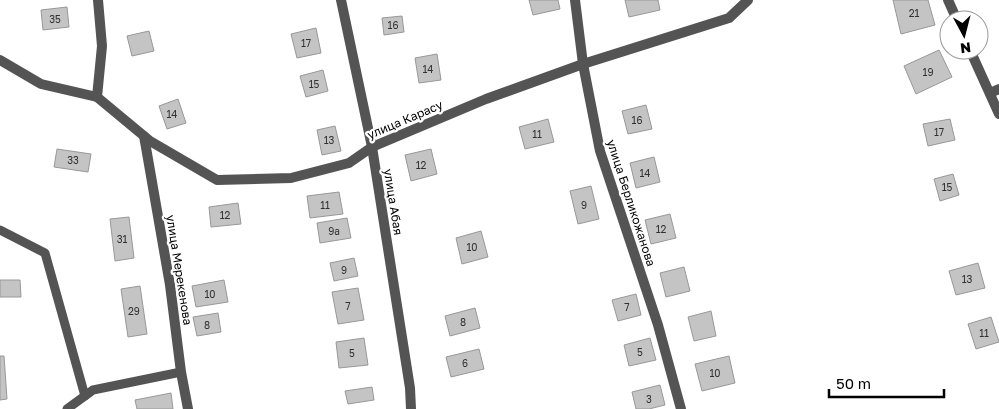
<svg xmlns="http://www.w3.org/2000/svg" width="999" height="409" viewBox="0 0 999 409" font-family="'Golos Text',sans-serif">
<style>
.building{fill:#c4c4c4;stroke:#989898}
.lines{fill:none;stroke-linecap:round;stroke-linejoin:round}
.service{stroke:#545454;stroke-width:9}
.minor{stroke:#545454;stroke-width:10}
.labels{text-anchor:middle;stroke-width:4.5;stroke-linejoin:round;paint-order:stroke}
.number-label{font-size:10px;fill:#313131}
.street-label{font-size:12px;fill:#000;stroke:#fff}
</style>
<rect width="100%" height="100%" fill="#fff"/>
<g class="building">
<path d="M529 0H558L560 9 533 15Z"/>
<path d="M625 0H658L660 10 629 17Z"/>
<path d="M893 0H928L935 25 901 34Z"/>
<path d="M67 7 69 27 43 30 41 10Z"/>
<path d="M402 16 404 32 384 35 382 18Z"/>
<path d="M316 28 321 53 297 58 291 34Z"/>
<path d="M149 31 154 51 132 56 127 36Z"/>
<path d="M939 50 952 77 916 94 904 66Z"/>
<path d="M437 54 441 80 419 83 415 58Z"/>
<path d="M323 70 328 91 306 97 300 76Z"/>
<path d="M178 99 186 123 167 129 159 106Z"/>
<path d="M646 105 652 129 628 134 622 111Z"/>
<path d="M548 119 554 142 525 149 519 127Z"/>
<path d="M950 119 955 140 928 146 923 124Z"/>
<path d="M335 126 341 151 322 155 317 130Z"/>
<path d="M57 149 91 154 88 172 54 167Z"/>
<path d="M431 149 437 174 411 181 405 155Z"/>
<path d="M654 157 660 182 636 188 630 163Z"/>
<path d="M953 174 959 195 940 201 934 179Z"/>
<path d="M591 186 599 219 578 224 570 191Z"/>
<path d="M339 192 343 214 310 218 307 196Z"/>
<path d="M238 203 241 224 211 227 209 207Z"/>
<path d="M670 214 676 238 651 244 645 220Z"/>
<path d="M129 217 134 258 115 261 110 219Z"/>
<path d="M347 218 351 238 320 243 317 223Z"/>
<path d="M481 231 488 257 462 264 456 238Z"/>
<path d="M354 258 358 276 334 281 330 263Z"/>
<path d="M978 263 985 288 956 295 949 271Z"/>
<path d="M684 267 690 291 666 297 660 273Z"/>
<path d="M0 280H20L21 297H0Z"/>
<path d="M224 280 228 302 196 307 192 286Z"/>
<path d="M140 286 147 334 128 337 121 289Z"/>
<path d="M358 288 364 320 338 324 332 292Z"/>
<path d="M636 294 641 315 618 321 612 300Z"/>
<path d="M475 308 480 328 450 336 445 316Z"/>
<path d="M711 311 716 336 694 341 688 317Z"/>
<path d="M218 313 221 332 197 336 193 317Z"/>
<path d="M991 317 999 342 976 349 968 324Z"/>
<path d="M364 338 368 365 339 368 336 342Z"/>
<path d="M650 338 656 360 629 366 624 345Z"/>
<path d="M479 349 484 369 451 377 446 357Z"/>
<path d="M0 356H4L7 399 0 400Z"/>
<path d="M729 356 735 383 702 391 695 364Z"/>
<path d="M660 385 665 405 649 409H636L632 392Z"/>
<path d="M372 387 374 400 348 404 345 391Z"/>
<path d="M171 393 173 409H137L135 400Z"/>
</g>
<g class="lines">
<g class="service">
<path d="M0 230 45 253 85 396"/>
<path d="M67 409 93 390 181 372"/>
</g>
<g class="minor">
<path d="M341 0 372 147 410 388 411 409"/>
<path d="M575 0 583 64 600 151 658 325 681 409"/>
<path d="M948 0 957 20"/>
<path d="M970 50 999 114"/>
<path d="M0 60 41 84 97 97 150 141 217 180 291 178 349 163 372 147 486 99 583 64 729 18 748 0"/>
<path d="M990 93 999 89"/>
<path d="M97 97 102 46 98 0"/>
<path d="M144 136 170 285 181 372 188 409"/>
</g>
</g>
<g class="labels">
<g class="number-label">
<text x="914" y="17">21</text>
<text x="55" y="23">35</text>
<text x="393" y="29">16</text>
<text x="306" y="47">17</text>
<text x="428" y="73">14</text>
<text x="928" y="76">19</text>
<text x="314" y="88">15</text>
<text x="172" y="118">14</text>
<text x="637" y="124">16</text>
<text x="939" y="136">17</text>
<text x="537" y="138">11</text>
<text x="329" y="144">13</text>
<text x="73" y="164">33</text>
<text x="421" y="169">12</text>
<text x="645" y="177">14</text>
<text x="947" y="191">15</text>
<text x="325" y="209">11</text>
<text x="584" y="209">9</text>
<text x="225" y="219">12</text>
<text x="661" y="233">12</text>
<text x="334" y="235">9а</text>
<text x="122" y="243">31</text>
<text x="472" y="251">10</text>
<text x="344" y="274">9</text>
<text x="967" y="283">13</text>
<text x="210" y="298">10</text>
<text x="348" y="310">7</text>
<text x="627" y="311">7</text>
<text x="134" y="315">29</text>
<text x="463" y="326">8</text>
<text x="207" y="329">8</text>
<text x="984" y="337">11</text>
<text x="640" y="356">5</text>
<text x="352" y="357">5</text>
<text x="465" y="367">6</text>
<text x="715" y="377">10</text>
<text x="649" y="403">3</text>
</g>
<g class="street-label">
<text transform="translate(405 120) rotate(-23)" y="4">улица Карасу</text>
<text transform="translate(393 202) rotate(81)" y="4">улица Абая</text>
<text transform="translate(631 203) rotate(72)" y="4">улица Берликожанова</text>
<text transform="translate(179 270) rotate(81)" y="4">улица Мерекенова</text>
</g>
</g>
<g transform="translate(964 35) rotate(173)"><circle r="24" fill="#ffffff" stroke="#999999"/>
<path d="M0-4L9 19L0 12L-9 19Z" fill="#000000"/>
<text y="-8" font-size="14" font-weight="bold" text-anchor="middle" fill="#000000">N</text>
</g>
<path d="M829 389v8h115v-8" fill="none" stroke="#000000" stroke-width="2.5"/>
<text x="836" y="389" font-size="15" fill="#000000" stroke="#ffffff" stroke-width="4" paint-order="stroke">50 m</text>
</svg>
